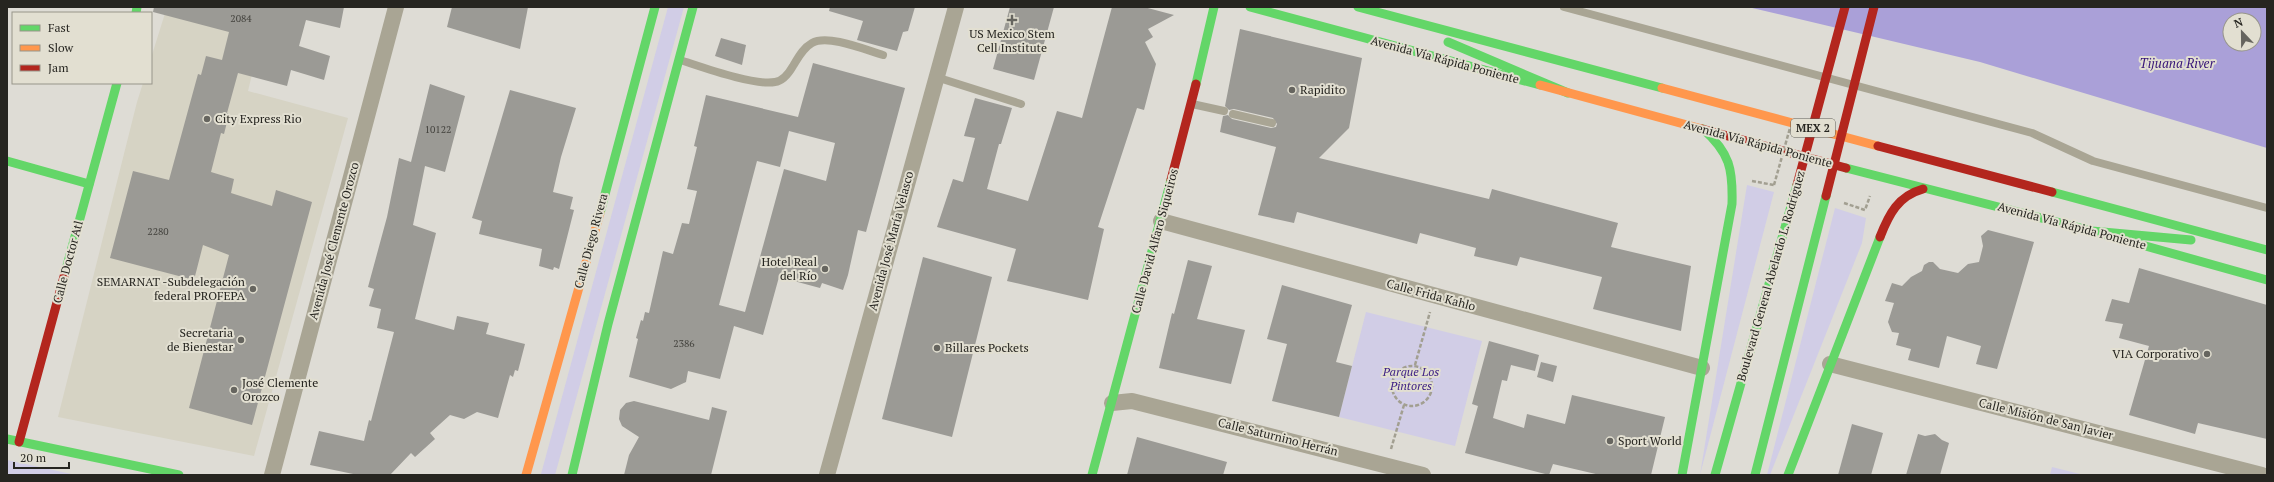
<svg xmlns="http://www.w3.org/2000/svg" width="2274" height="482" viewBox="0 0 2274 482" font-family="'PT Serif',serif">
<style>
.built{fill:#d6d3c4}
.green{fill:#d1cde6}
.water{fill:#aaa0d8;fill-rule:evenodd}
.building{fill:#9b9a95;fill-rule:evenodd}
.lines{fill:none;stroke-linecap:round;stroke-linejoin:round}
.path{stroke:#a29f91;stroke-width:2.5;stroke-dasharray:4 2;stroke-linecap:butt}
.lane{stroke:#a9a594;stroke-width:8}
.street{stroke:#a9a594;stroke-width:16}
.fast{stroke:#63d668;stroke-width:9}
.slow{stroke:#ff974d;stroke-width:9}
.jam{stroke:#b3261e;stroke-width:9}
.path-bridge{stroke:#a29f91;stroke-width:2.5;stroke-dasharray:4 2;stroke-linecap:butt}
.jam-bridge{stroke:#b3261e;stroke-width:9}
.poi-dot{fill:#66655f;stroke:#e2dfd1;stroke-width:1.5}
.labels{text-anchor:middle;stroke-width:4;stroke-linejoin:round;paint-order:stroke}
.number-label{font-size:10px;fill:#43423d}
.shield{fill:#e2dfd1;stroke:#5e5d55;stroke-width:1}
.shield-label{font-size:11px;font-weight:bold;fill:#262520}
.poi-label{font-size:12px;fill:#262520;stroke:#e2dfd1;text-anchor:start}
.street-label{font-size:12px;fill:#262520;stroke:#e2dfd1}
.park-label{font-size:12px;font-style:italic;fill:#412386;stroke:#e2dfd1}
.water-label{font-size:13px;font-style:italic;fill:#361478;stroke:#e2dfd1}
</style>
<rect width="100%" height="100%" fill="#dedcd5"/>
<path class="built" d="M167 7 261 37 248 91 348 118 254 456 58 417 137 102 143 83H151V58Z"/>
<g class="green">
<path d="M668 7H684L555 475 541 474Z"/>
<path d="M1747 185 1774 192 1700 475Z"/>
<path d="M1835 208 1866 218 1862 243 1770 475H1767Z"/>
<path d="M1366 312 1482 341 1455 446 1339 417Z"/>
<path d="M7 460 76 475H7Z"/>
<path d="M2052 467 2084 475H2050Z"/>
</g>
<path class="water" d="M1748 7H2267V148L1980 62ZM2230 20H2254V44H2230Z"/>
<g class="building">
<path d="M154 7H344L340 28 306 20 299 46 330 56 324 80 291 70 287 86 238 73 227 113 229 114 224 134 221 133 211 172 234 179 231 193 272 206 276 190 312 202 252 425 189 408 229 255 203 245 194 280 110 258 133 171 169 180 198 74 201 75 206 56 222 60 229 32 153 12Z"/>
<path d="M452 7H528L520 49 447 27Z"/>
<path d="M830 7H915L908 31 903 32 897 51 857 40 863 21 829 11Z"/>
<path d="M1010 7H1054L1034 80 993 69Z"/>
<path d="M1112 7H1144L1174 15 1148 29 1153 37 1145 42 1156 64 1144 110 1137 108 1098 227 1104 229 1088 300 1007 281 1016 249 937 227 953 179 963 182 975 138 964 136 975 98 1012 108 1001 144H999L987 189 1028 201 1057 111 1082 118Z"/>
<path d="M1240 29 1362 58 1349 128 1319 158 1489 199 1492 189 1618 223 1611 247 1691 266 1681 331 1593 309 1602 277 1520 257 1517 266 1474 256 1476 248 1420 233 1417 244 1297 212 1294 223 1258 215 1276 147 1220 132 1223 116 1228 115 1232 119 1271 128 1276 127 1277 124 1273 118 1234 109 1229 110 1225 106Z"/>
<path d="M721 38 746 45 742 65 715 56Z"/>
<path d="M813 63 905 88 866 232 858 230 848 275 843 290 822 283 820 288 779 277 763 335 734 326 720 379 688 371 686 382 671 389 629 377 638 339 636 338 641 320 643 321 645 312 649 313 663 251 673 254 682 223 689 224 697 191 687 189 697 147 694 146 706 95 798 117ZM789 131 835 143 826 181 784 169 745 312 719 305 757 161 780 167Z"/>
<path d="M430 84 465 96 445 172 425 166 413 225 436 233 415 319 454 330 457 316 489 323 486 334 525 344 518 371 515 370 513 377 510 375 498 418 477 412 464 419 450 415 430 433 435 439 415 457 411 453 390 475H358L310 465 319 431 364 441 369 420 371 421 394 332 377 328 381 309 369 306 374 289 368 287 387 217 399 158 411 162Z"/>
<path d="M510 90 576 108 561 157 553 192 573 197 570 209 574 210 559 269 554 267 553 270 539 266 542 249 479 234 482 221 472 218Z"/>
<path d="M1988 230 2034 242 1997 369 1976 364 1981 346 1947 336 1939 368 1908 360 1911 349 1896 345 1899 333 1892 332 1888 322 1894 303 1885 301 1892 283 1902 286 1911 277 1922 271 1924 265 1929 262H1933L1940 269 1958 273 1968 264 1979 262 1983 246 1981 236Z"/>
<path d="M923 257 992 277 952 437 882 419Z"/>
<path d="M1188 260 1212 266 1197 319 1245 330 1231 384 1159 368 1172 313 1174 314Z"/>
<path d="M2139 268 2267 305V439L2198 423 2195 434 2129 415 2149 346 2119 338 2123 324 2105 321 2112 299 2129 303Z"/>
<path d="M1282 285 1352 305 1336 362 1352 366 1339 417 1272 401 1287 344 1267 339Z"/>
<path d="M1489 341 1539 355 1535 371 1511 365 1507 381 1502 380 1493 418 1524 428 1527 414 1565 424 1572 395 1665 417 1651 475H1600L1553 464 1549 475 1465 453 1478 406 1472 404Z"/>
<path d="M1541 362 1557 366 1553 382 1537 377Z"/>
<path d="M634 401 709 420 712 407 727 411 711 475H624L629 455 639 437 622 426 619 419 620 410 626 403Z"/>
<path d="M1852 424 1883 433 1871 475H1838Z"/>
<path d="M1918 434 1925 436 1935 434 1942 440 1949 443 1940 475H1906Z"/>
<path d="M1137 437 1227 462 1223 475H1127Z"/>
</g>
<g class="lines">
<g class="path">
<path d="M1752 181 1774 185"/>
<path d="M1844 203 1865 210 1870 196"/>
<path d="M1415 365 1430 312"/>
<circle cx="1412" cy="386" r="20"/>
<path d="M1391 449 1404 405"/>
</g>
<g class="lane">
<path d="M1564 7 2032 133 2093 161 2267 208"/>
<path d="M680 60C702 67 754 86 775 82 783 81 789 73 793 66 798 58 803 48 812 43 828 34 866 50 883 55"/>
<path d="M936 77 1021 104"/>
<path d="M1192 104 1224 111"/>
<path d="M1233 114 1272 123"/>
</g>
<g class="street">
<path d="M1161 221 1702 368"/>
<path d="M1830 364 2262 475"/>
<path d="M1112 403 1132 401 1423 475"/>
<path d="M272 475 396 7"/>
<path d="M827 475 956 7"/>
</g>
<g class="fast">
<path d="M1250 7 1540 85"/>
<path d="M1358 7 1662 88"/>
<path d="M136 13 137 7"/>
<path d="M1448 42 1568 93"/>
<path d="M1196 84 1214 7"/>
<path d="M7 161 89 184"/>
<path d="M1846 168 2092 231 2267 280"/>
<path d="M2052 192 2267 250"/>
<path d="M600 213 655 7"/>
<path d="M2092 231 2191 240"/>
<path d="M65 273 117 83"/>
<path d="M7 439 179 475"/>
<path d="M572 475 608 324 693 7"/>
<path d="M1092 475 1171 180"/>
<path d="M1682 475 1732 204C1733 169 1730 153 1703 129"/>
<path d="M1715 475 1797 185"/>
<path d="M1755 475 1826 196"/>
<path d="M1788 475 1880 237"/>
</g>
<g class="slow">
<path d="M1540 85 1702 129"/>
<path d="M1662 88 1878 146"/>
<path d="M526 475 600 213"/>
</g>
<g class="jam">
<path d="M1702 129 1846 168"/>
<path d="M1878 146 2052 192"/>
<path d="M1171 180 1196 84"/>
<path d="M1880 237C1889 214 1898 196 1923 189"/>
<path d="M19 442 65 273"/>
</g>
<path class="path-bridge" d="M1774 185 1790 128"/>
<g class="jam-bridge">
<path d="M1797 185 1845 7"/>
<path d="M1826 196 1874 7"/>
</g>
</g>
<g class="poi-dot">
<path d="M1010 14h4v4h4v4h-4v4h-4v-4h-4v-4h4z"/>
<circle cx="1292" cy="90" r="4"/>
<circle cx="207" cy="119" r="4"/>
<circle cx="825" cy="269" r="4"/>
<circle cx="253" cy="289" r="4"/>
<circle cx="241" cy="340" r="4"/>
<circle cx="937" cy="348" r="4"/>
<circle cx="2207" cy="354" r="4"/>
<circle cx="234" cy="390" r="4"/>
<circle cx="1610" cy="441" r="4"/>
</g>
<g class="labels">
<g class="number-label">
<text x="241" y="22">2084</text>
<text x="438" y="133">10122</text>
<text x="158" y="235">2280</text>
<text x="684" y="347">2386</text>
</g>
<rect class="shield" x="1791" y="119" width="44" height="18" rx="3"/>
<g class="shield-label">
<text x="1813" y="132">MEX 2</text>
</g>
<g class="poi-label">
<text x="1012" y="38" text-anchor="middle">US Mexico Stem<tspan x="1012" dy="14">Cell Institute</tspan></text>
<text x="1300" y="94">Rapidito</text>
<text x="215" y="123">City Express Rio</text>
<text x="817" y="266" text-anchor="end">Hotel Real<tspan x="817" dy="14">del Río</tspan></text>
<text x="245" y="286" text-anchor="end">SEMARNAT -Subdelegación<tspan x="245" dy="14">federal PROFEPA</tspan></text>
<text x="233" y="337" text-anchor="end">Secretaria<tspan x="233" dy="14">de Bienestar</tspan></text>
<text x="945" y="352">Billares Pockets</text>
<text x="2199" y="358" text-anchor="end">VIA Corporativo</text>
<text x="242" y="387">José Clemente<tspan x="242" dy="14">Orozco</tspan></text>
<text x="1618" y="445">Sport World</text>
</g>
<g class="street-label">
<text transform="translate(1445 60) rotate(15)" y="4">Avenida Vía Rápida Poniente</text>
<text transform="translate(1758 144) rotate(15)" y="4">Avenida Vía Rápida Poniente</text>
<text transform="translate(2072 226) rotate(15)" y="4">Avenida Vía Rápida Poniente</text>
<text transform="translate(334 241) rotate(-75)" y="4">Avenida José Clemente Orozco</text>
<text transform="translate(591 241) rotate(-75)" y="4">Calle Diego Rivera</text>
<text transform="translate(891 241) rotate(-75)" y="4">Avenida José María Velasco</text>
<text transform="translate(1155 241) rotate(-75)" y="4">Calle David Alfaro Siqueiros</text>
<text transform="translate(68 262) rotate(-75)" y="4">Calle Doctor Atl</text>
<text transform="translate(1771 276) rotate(-74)" y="4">Boulevard General Abelardo L. Rodríguez</text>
<text transform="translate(1431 295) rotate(15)" y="4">Calle Frida Kahlo</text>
<text transform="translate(2046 419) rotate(14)" y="4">Calle Misión de San Javier</text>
<text transform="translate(1278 437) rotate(14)" y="4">Calle Saturnino Herrán</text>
</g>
<g class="park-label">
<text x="1411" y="376">Parque Los<tspan x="1411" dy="14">Pintores</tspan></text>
</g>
<g class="water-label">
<text x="2177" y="68">Tijuana River</text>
</g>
</g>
<rect width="2274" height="482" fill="none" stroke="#262520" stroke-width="16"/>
<rect x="12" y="12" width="140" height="72" fill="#e2dfd1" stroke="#97958a"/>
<rect x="20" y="25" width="20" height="6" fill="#63d668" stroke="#97958a"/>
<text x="48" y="32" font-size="12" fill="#262520">Fast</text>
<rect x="20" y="45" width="20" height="6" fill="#ff974d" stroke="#97958a"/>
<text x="48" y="52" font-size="12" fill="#262520">Slow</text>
<rect x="20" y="65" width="20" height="6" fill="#b3261e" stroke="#97958a"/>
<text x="48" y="72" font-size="12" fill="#262520">Jam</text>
<g transform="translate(2242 32) rotate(338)"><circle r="19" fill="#e2dfd1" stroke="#97958a"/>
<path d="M0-3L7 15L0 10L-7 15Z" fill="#66655f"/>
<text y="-6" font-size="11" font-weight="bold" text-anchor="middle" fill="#262520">N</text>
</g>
<path d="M14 462v6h55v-6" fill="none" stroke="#262520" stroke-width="2"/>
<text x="20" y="462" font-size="12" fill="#262520" stroke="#e2dfd1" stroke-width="3" paint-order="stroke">20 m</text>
</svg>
